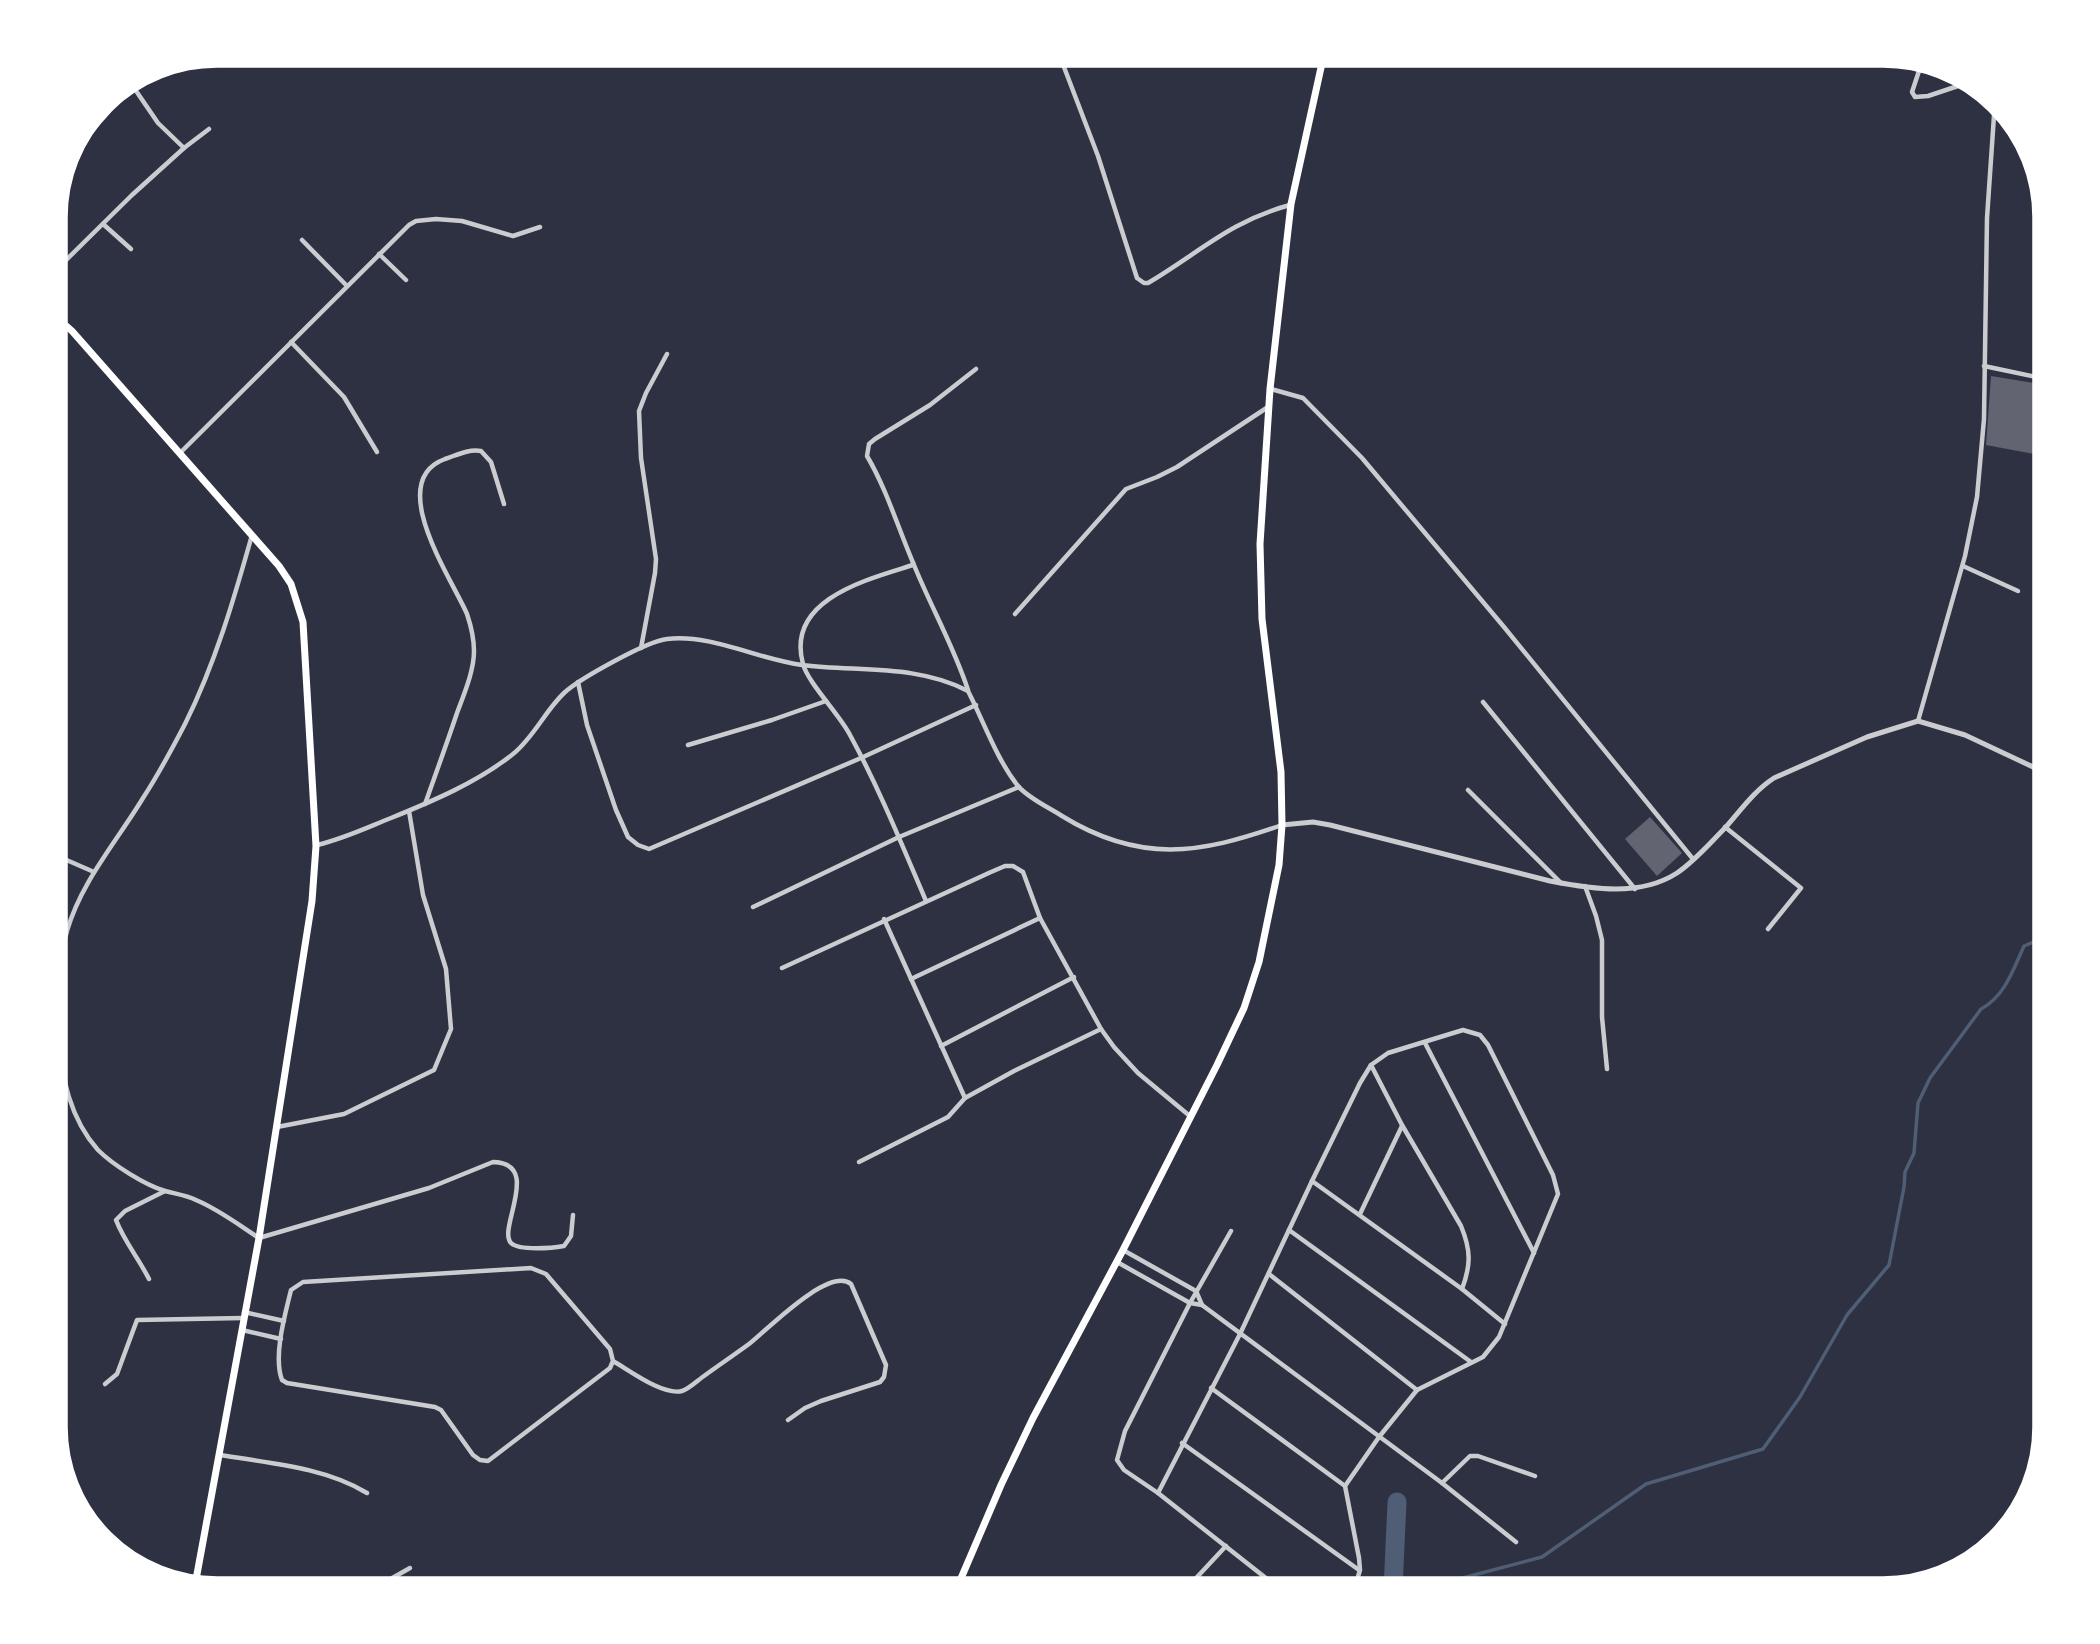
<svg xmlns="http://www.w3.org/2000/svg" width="2100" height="1644" viewBox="0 0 2100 1644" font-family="'Golos Text',sans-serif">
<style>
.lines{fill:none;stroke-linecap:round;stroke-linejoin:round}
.stream{stroke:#4f5d75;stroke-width:3.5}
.river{stroke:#4f5d75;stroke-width:19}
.building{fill:#626471}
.minor{stroke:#caccd0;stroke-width:4.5}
.tertiary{stroke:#caccd0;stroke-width:5}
.primary{stroke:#fff;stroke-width:7}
.trunk{stroke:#fff;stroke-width:7}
.rim{fill:none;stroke:#fff;stroke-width:3.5}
</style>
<rect width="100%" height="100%" fill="#2d3142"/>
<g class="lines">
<path class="stream" d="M1417 1590 1542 1557 1646 1484 1763 1449 1800 1397 1847 1315 1889 1265 1904 1187 1905 1172 1914 1153 1918 1103 1930 1078 1981 1009C2005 996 2013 970 2024 946L2046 937"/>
<path class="river" d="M1393 1590 1397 1502"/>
</g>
<g class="building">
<path d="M1991 376 2041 384 2040 455 1986 445Z"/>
<path d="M1650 817 1682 853 1657 876 1625 839Z"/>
</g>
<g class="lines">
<g class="minor">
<path d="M1059 54 1098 156 1137 278 1144 283H1148C1199 253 1230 221 1290 205"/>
<path d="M1922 62 1912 92 1915 97 1928 96 1970 82"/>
<path d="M130 82 158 123 184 148"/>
<path d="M67 159 132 85"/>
<path d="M103 224 131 249"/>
<path d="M302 240 347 286"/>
<path d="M379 254 406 280"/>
<path d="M55 271 132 195 184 148 209 129"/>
<path d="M291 342 344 397 377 452"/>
<path d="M1984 366 2046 379"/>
<path d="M1271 389 1303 398 1362 458 1504 627 1693 859"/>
<path d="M181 452 409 225 416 221 436 219 462 221 513 236 540 227"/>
<path d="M252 535C234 599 215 664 185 724 172 749 158 775 143 798 117 841 81 882 67 931 57 966 59 1001 60 1037 60 1076 71 1120 98 1150 113 1165 145 1185 165 1191 176 1194 186 1195 196 1200 218 1209 239 1225 259 1238L429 1188 493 1162C543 1163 497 1229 511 1243 519 1251 553 1248 564 1246L571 1236 573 1215"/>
<path d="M913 565C869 579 785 599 803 664 808 683 840 715 850 735 879 788 902 845 926 901"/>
<path d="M1963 566 2018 591"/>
<path d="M1015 614 1126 489 1157 477 1177 467 1268 407"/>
<path d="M641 648 655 573 656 559 641 458 639 411 646 393 667 354"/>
<path d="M578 682 587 725 616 810 628 837 638 845 649 849 861 758 976 705"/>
<path d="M968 690C954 647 931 607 914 565 898 528 887 490 867 456L869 444 875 439 930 405 976 369"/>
<path d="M1483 702 1635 889"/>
<path d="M1918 721 1965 556 1977 497 1984 419 1987 218 1995 101"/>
<path d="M688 745 772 720 826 701"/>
<path d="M1468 790 1561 883"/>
<path d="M425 804C436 773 447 743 457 713 464 694 474 671 474 651 474 638 471 626 467 614 452 579 384 481 445 459 457 455 468 449 481 451L491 462 504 504"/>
<path d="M1725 827 1801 888 1768 929"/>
<path d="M317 845C343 839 366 828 391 818 433 801 478 782 513 754 534 737 545 711 564 693 579 679 647 641 667 639 713 634 756 659 802 665 857 672 917 664 968 691 983 720 997 760 1018 786 1028 798 1048 807 1062 816 1140 864 1200 854 1282 825"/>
<path d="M55 855 94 872"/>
<path d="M1585 886 1596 916 1602 940V1017L1607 1069"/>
<path d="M753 907 899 837 1019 787"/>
<path d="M884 919 965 1098 1014 1071 1101 1029"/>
<path d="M782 968 991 872 1005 866H1013L1023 872 1040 918 1101 1029 1114 1047 1138 1073 1191 1117"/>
<path d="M911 979 1040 918"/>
<path d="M1425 1043 1534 1253"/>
<path d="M941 1046 1074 977"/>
<path d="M1371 1065 1402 1125 1461 1226C1471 1250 1471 1265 1462 1289"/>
<path d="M277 1127 344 1114 434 1070 451 1029 446 969 423 895 409 811"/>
<path d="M859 1162 948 1117 965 1098"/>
<path d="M1312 1181 1462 1289 1505 1324"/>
<path d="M1360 1214 1402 1126"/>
<path d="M1289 1230 1471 1362"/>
<path d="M1231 1231 1190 1303 1125 1431 1117 1460 1124 1470 1158 1493 1281 1590"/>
<path d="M1123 1250 1196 1291 1202 1305"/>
<path d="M1117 1262 1190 1303 1202 1305 1442 1483 1516 1542"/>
<path d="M1269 1274 1417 1390"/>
<path d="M149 1279C139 1259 124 1241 116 1220L125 1211 165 1191"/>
<path d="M244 1312 284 1321"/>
<path d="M242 1330 281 1339"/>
<path d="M613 1361 610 1368 488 1461 480 1460 473 1455 441 1410 435 1407 287 1383 282 1380C273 1356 285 1315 291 1290L303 1282 531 1268 546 1274 610 1349 613 1361C629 1370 663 1396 682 1391 689 1389 698 1380 704 1376 719 1365 734 1355 749 1344 767 1330 829 1266 851 1284L886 1365 884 1377 880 1382 821 1401 805 1408 788 1420"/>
<path d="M105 1384 117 1374 137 1320 243 1318"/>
<path d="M1211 1388 1345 1486"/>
<path d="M1182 1443 1359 1570"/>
<path d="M220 1455C268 1463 325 1467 367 1493"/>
<path d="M1442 1483 1470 1456H1478L1535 1476"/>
<path d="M1158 1493 1240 1334 1312 1181 1360 1083 1371 1065 1388 1053 1463 1030 1480 1035 1488 1045 1553 1175 1558 1194 1499 1337 1483 1357 1417 1390 1379 1437 1345 1486 1359 1558 1360 1570 1354 1590"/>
<path d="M371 1590 410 1568"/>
<path d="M1185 1590 1226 1546"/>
</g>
<path class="tertiary" d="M1282 825 1313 822 1330 825 1550 881C1592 889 1640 897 1677 873 1695 861 1710 843 1725 828 1741 810 1754 791 1774 778L1867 737 1918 721 1965 735 2046 773"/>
<path class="primary" d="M55 316 72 331 279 566 291 584 303 622 316 846 312 901 259 1238 195 1585"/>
<path class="trunk" d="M956 1590 1001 1485 1033 1418 1123 1250 1217 1065 1244 1008 1259 962 1279 865 1282 825 1281 772 1262 619 1260 544 1270 389 1291 204 1324 54"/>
</g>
<path d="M0 0H2100V1644H0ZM217 66H1883A151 151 0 0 1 2034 217V1427A151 151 0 0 1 1883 1578H217A151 151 0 0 1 66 1427V217A151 151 0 0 1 217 66Z" fill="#fff" fill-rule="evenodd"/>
<path class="rim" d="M217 66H1883A151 151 0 0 1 2034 217V1427A151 151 0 0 1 1883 1578H217A151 151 0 0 1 66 1427V217A151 151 0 0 1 217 66Z"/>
</svg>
